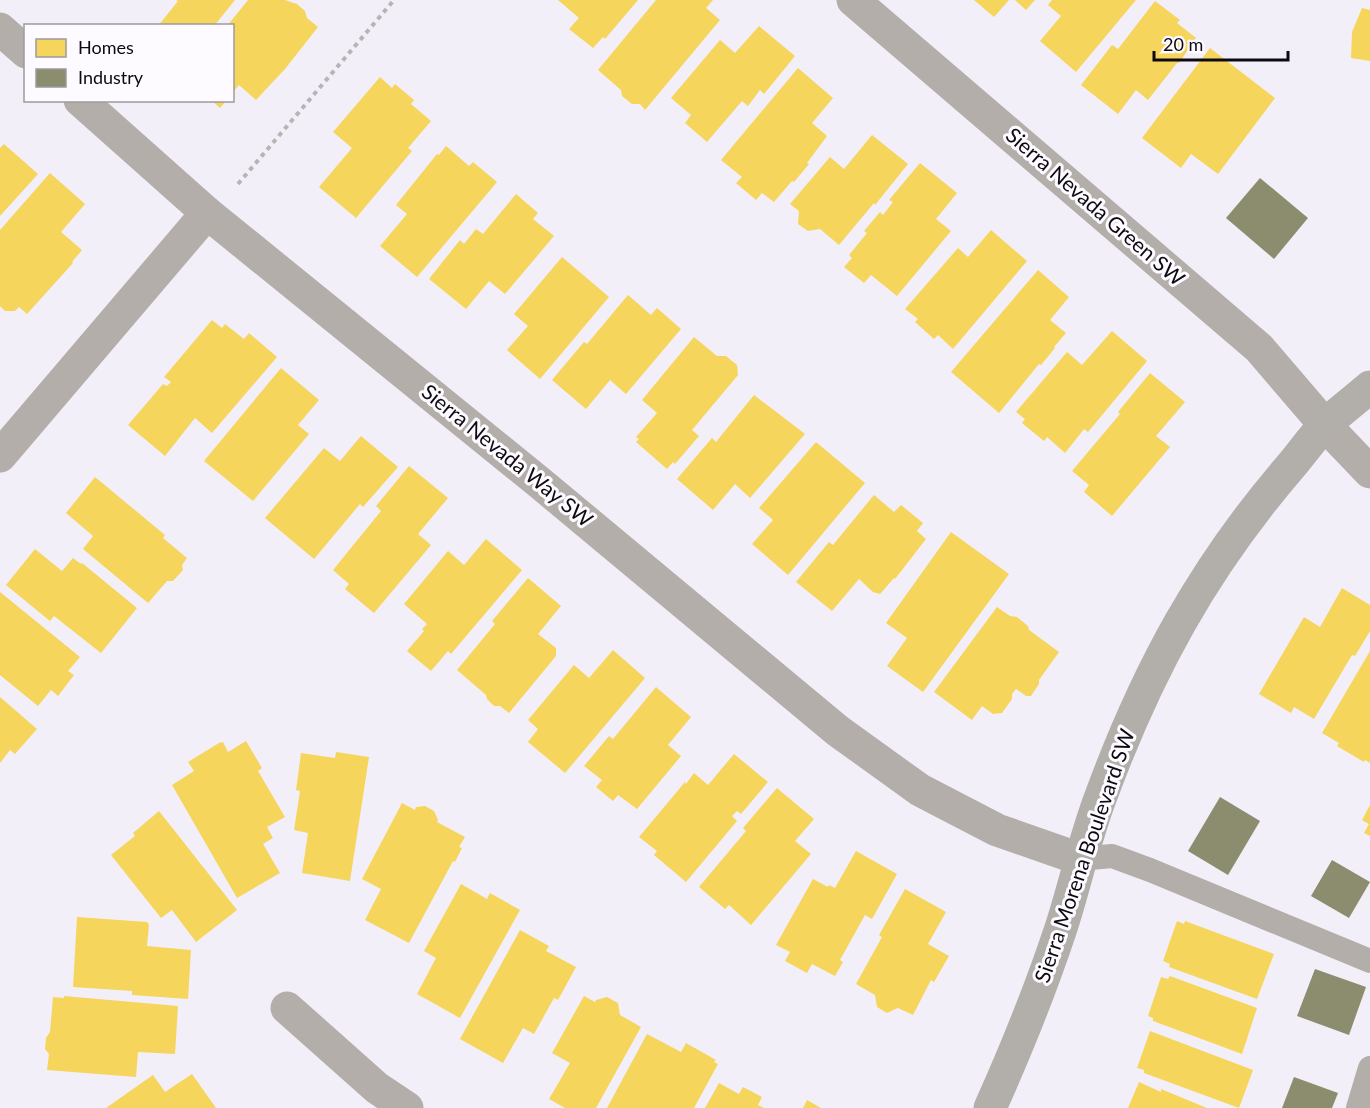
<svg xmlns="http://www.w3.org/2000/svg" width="1370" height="1108" viewBox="0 0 1370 1108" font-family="Lato,sans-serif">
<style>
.homes{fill:#f6d55c}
.industry{fill:#8c8c6e}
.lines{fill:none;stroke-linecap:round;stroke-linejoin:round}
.path{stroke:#b9b4b3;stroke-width:4;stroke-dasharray:4.5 4.5;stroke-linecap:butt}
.lane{stroke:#b3aea9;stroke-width:24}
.street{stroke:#b3aea9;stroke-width:33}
.secondary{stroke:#b2aea9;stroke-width:33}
.labels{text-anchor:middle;stroke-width:6;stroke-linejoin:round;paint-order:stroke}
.street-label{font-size:21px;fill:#0c0a10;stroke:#fdfbff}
</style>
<rect width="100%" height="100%" fill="#f3eff9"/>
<g class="homes">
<path d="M176 0H235L214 26H158L178 1Z"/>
<path d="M248 0H285L297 4 305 11 307 18 318 27 285 69 256 100 239 85 232 93V26H227Z"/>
<path d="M558 0H638L605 39 603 37 593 48 569 29 579 18Z"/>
<path d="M656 0H713L706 8 720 20 645 110 640 104H632L622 96 621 90 598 70Z"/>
<path d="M974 0H1009L994 17Z"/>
<path d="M1015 0H1035L1026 10Z"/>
<path d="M1052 0H1136L1076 72 1040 41 1061 16 1048 5Z"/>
<path d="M1155 1 1180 20 1177 23 1196 38 1179 63H1177L1148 100 1136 90 1118 114 1081 85 1112 45 1118 49Z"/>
<path d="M1362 8 1370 10V61L1351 58 1352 32Z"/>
<path d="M759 26 795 56 764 94 760 90 748 106 742 101 707 142 685 123 691 115 671 98 720 40 735 53Z"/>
<path d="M1210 48 1275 98 1218 174 1191 154 1181 168 1142 138Z"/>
<path d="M798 68 833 98 812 123 827 136 807 163 809 164 794 182 792 181 774 202 762 193 756 200 736 183 742 177 721 160Z"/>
<path d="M380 77 392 88 395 84 414 100 411 104 431 121 408 148 412 151 356 218 319 187 352 148 333 132Z"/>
<path d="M211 100H227L220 108Z"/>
<path d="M872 135 908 164 875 205 874 203 839 245 820 229 808 231 798 224 799 211 790 204 830 157 844 169Z"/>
<path d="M4 144 38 174 0 216V148Z"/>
<path d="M446 146 469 166 473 162 497 182 417 277 380 246 407 214 396 205 437 154 439 155Z"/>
<path d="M920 163 957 193 936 219 951 231 897 296 871 275 864 283 844 267 852 258 849 255 867 233 864 231 880 212 883 215 893 202 889 200Z"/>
<path d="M50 173 85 204 61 232 82 250 72 262 73 263 27 314 19 307 15 311H5L0 306V230Z"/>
<path d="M516 194 538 213 533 219 554 236 505 294 489 281 466 309 429 279 460 240 464 244 476 229 483 234Z"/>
<path d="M991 230 1027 261 953 349 938 335 934 339 915 322 918 319 905 309 958 248 968 257Z"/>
<path d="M562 257 609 297 540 379 507 350 528 326 514 314Z"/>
<path d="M1038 270 1069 297 1050 320 1066 333 1054 347 1055 348 1041 365 1039 364 999 413 951 372Z"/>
<path d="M628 295 651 315 657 308 681 329 626 394 610 380 586 409 552 380 584 342 587 344Z"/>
<path d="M212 320 222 328 225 324 244 339 249 333 277 357 212 433 195 418 165 456 128 425 163 384 167 386 171 382 164 377Z"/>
<path d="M1112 331 1147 361 1088 432 1084 429 1065 453 1047 437 1044 441 1022 423 1025 419 1016 412 1067 352 1082 365Z"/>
<path d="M694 337 717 356H726L737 365 738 375 692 430 699 436 675 464 673 462 667 469 636 442 639 439 636 437 657 413 642 400Z"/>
<path d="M281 368 319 400 298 425 309 434 253 501 204 461Z"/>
<path d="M1150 373 1185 402 1156 436 1170 447 1112 516 1084 492 1089 485 1072 471 1120 414 1118 412Z"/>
<path d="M754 395 805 434 750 498 735 484 713 510 677 479 712 438 716 442Z"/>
<path d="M361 436 398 467 363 507 360 504 314 559 265 518 324 448 340 461Z"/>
<path d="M816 442 865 483 788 575 752 544 773 520 759 508Z"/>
<path d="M409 466 448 498 418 534 431 545 374 613 345 589 349 584 333 570 381 511 376 506Z"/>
<path d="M95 477 165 535 163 538 187 558 182 565 183 570 173 581H167L148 603 83 549 93 536 66 513Z"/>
<path d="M874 495 894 512 901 505 923 523 917 531 926 539 895 579 894 578 880 594 873 592 859 579 832 611 796 582 829 542 833 545Z"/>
<path d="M951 532 1009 574 923 692 887 666 907 638 886 623Z"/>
<path d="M486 539 522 570 451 654 448 651 431 671 407 651 424 631 422 629 427 624 404 604 448 551 464 565Z"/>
<path d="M35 549 62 571 73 558 81 564 82 563 137 608 101 653 54 616 50 621 6 585Z"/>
<path d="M528 578 561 606 538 634 556 648V656L509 713 500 706H494L487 699 486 695 457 670 495 624 492 621Z"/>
<path d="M1342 588 1370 605V631L1355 656 1352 655 1314 719 1294 707 1291 713 1259 694 1304 617 1320 627Z"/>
<path d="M0 592 80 657 68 671 74 675 58 696 51 690 38 706 0 675Z"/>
<path d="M997 607 1010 616 1017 617 1028 626 1029 630 1059 652 1039 680V684L1031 696H1026L1016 689 1012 694V699L1002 713 993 714 982 706 972 720 934 692Z"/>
<path d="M613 650 645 678 565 773 528 742 538 729 528 720 574 665 589 678Z"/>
<path d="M1370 651V763L1365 760 1364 762 1337 746 1339 743 1322 733Z"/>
<path d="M656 687 691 717 668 745 681 756 637 809 618 795 613 801 596 787 602 780 584 766 609 736 613 739Z"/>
<path d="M0 697 37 729 15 754 10 750 0 763Z"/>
<path d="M246 741 262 768 258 771 285 817 267 827 273 838 263 844 280 873 237 898 172 785 194 771 188 762 219 743 223 742 228 752Z"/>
<path d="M336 752 369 757 350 881 302 873 308 833 294 830 300 791 296 790 301 753 335 758Z"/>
<path d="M734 754 768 782 741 814 737 811 732 816 737 821 686 882 654 855 657 851 639 837 685 782 686 784 694 773 708 785Z"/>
<path d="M777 788 814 819 795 841 811 854 751 925 729 905 725 909 699 887 746 831 743 828Z"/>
<path d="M402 803 415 810 416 807 425 806 434 811 438 820 437 822 465 837 459 847 462 848 455 862 453 861 409 943 365 920 381 889 362 879Z"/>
<path d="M1370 805V836L1364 833 1369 824 1362 820Z"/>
<path d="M159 811 237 910 196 942 172 910 161 918 111 855 135 836 133 833Z"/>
<path d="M856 851 897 874 872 919 865 915 840 960 843 962 835 976 812 964 807 973 785 961 790 952 776 945 813 879 828 887 829 885 835 888Z"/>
<path d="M461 884 487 899 490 893 520 910 460 1018 417 994 436 958 424 951Z"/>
<path d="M905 889 946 912 928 944 949 956 934 982 931 980 913 1015 898 1008 887 1013 877 1007 875 995 856 984 882 937 879 935Z"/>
<path d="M77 917 147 922 149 925 147 946 191 950 188 999 132 995V991L73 987Z"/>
<path d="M1177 921 1184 924 1185 921 1274 954 1257 999 1169 967 1170 964 1163 961Z"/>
<path d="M520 930 549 946 546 951 576 967 558 1000 554 998 534 1034 523 1028 503 1063 460 1039Z"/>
<path d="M1170 976 1257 1008 1242 1054 1153 1021V1018L1148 1016 1161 977 1168 979Z"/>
<path d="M64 996 178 1006 175 1054 138 1052 136 1077 47 1070 49 1054 45 1049 46 1038 50 1032 53 997 64 998Z"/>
<path d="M584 996 595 1002 596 1000 607 997 618 1003 620 1015 641 1027 596 1108H565L549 1099 570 1063 552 1053Z"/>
<path d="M1150 1031 1253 1070 1239 1108 1144 1073V1070L1137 1068Z"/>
<path d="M647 1034 681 1052 686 1043 716 1060 714 1062 718 1064 694 1108H607Z"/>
<path d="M192 1074 216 1108H106L153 1075 165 1092Z"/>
<path d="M1139 1082 1161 1092V1089L1207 1108H1128Z"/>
<path d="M719 1083 739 1094 743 1087 762 1097 758 1105 764 1108H705Z"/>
<path d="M807 1100 821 1108H803Z"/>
</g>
<g class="industry">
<path d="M1260 178 1308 218 1274 259 1226 218Z"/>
<path d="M1220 797 1260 821 1228 875 1188 851Z"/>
<path d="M1332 860 1370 882 1349 918 1311 896Z"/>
<path d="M1315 969 1366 987 1349 1035 1297 1016Z"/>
<path d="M1294 1077 1338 1093 1332 1108H1282Z"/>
</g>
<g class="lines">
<path class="path" d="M238 184 394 0"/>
<g class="lane">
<path d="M1080 859 1112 856 1150 870 1370 961"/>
<path d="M1358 1108 1370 1068"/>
</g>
<g class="street">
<path d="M853 0 1259 348 1325 425 1370 472"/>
<path d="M0 29 26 52"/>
<path d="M80 100 207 213 540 483 838 731 920 790 997 830 1080 859"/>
<path d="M0 456 207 213"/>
<path d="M287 1008 377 1088 407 1108"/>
</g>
<path class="secondary" d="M990 1108C1016 1050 1040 991 1060 931 1075 886 1084 840 1101 796 1147 671 1203 568 1290 467 1302 453 1312 438 1325 425 1339 412 1355 400 1370 387"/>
</g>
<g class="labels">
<g class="street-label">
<text transform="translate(1095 207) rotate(41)" y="7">Sierra Nevada Green SW</text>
<text transform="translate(507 456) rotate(39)" y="7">Sierra Nevada Way SW</text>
<text transform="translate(1085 856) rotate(-71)" y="7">Sierra Morena Boulevard SW</text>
</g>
</g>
<rect x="24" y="24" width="210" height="78" fill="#fdfbff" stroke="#9d9b9f" stroke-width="1.5"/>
<rect x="36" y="39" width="30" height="18" fill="#f6d55c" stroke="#9d9b9f" stroke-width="1.5"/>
<text x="78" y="54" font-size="18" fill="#0c0a10">Homes</text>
<rect x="36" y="69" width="30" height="18" fill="#8c8c6e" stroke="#9d9b9f" stroke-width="1.5"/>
<text x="78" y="84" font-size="18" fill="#0c0a10">Industry</text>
<path d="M1154 51v9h134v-9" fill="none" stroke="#0c0a10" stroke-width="3"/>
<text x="1163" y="51" font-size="18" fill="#0c0a10" stroke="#fdfbff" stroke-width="4.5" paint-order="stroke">20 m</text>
</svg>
